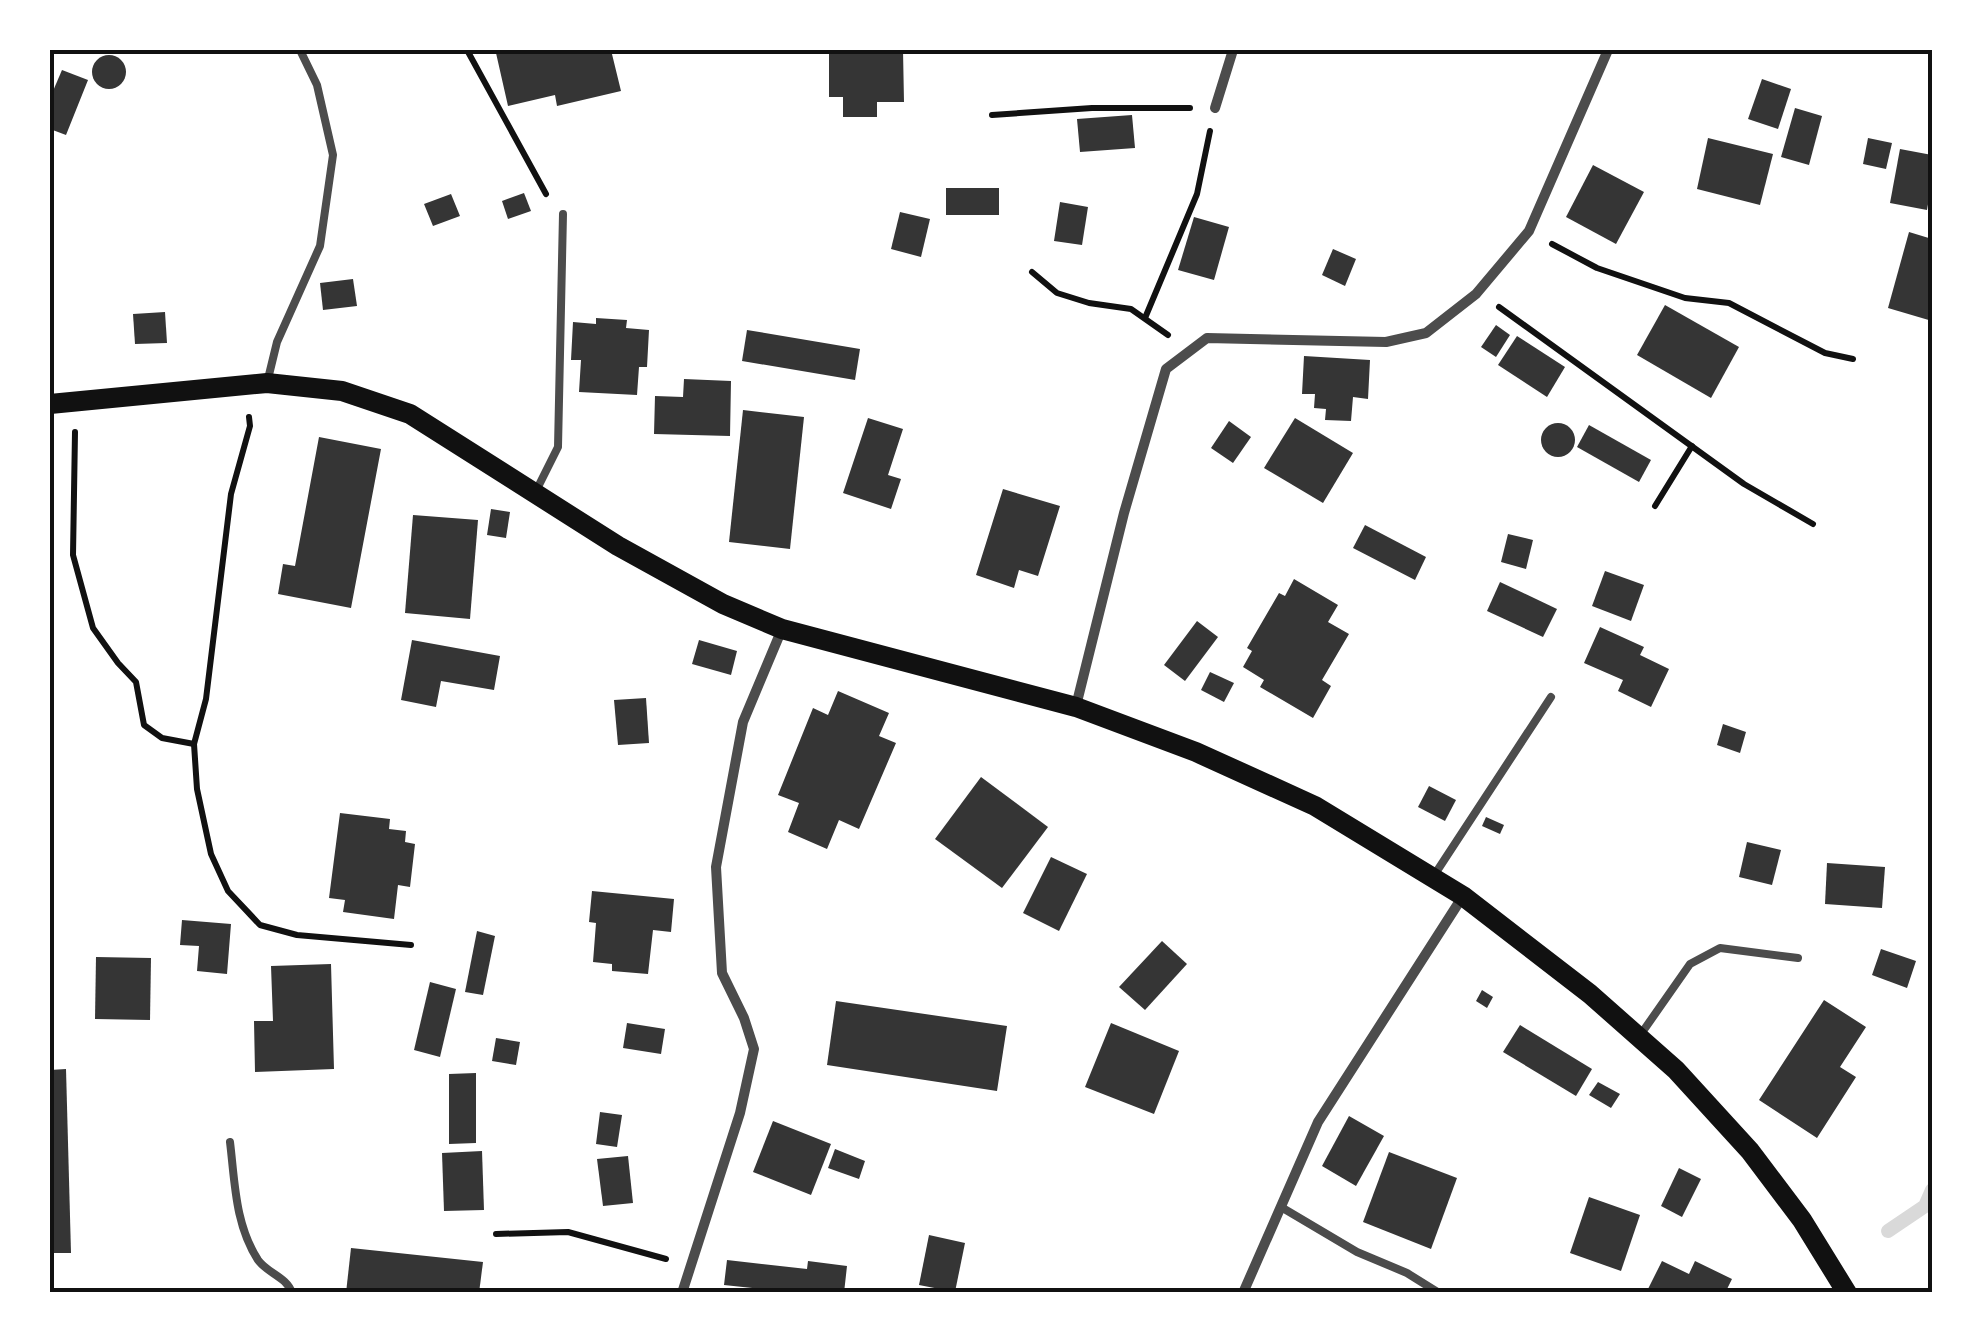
<svg xmlns="http://www.w3.org/2000/svg" width="1982" height="1343" viewBox="0 0 1982 1343" font-family="Raleway,sans-serif">
<style>
.lines{fill:none;stroke-linecap:round;stroke-linejoin:round}
.stream{stroke:#d9d9d9;stroke-width:14}
.building{fill:#353535}
.path{stroke:#111;stroke-width:6}
.service{stroke:#4c4c4c;stroke-width:8}
.minor{stroke:#4c4c4c;stroke-width:10}
.secondary{stroke:#111;stroke-width:20}
.neatline{fill:none;stroke:#111;stroke-width:4}
</style>
<rect width="100%" height="100%" fill="#fff"/>
<g class="lines">
<path class="stream" d="M1888 1231 1925 1206 1932 1190"/>
</g>
<g class="building">
<path d="M507 50H611L621 91 557 106 555 95 508 106 496 53Z"/>
<path d="M829 50H903L904 102H877V117H843V97H829Z"/>
<circle cx="109" cy="72" r="17"/>
<path d="M62 70 88 80 66 135 50 129V98Z"/>
<path d="M1762 79 1791 89 1778 129 1748 119Z"/>
<path d="M1795 108 1822 116 1809 165 1781 157Z"/>
<path d="M1132 115 1135 148 1080 152 1077 119Z"/>
<path d="M1708 138 1773 154 1760 205 1697 189Z"/>
<path d="M1868 138 1892 143 1886 169 1863 164Z"/>
<path d="M1900 149 1932 155V181L1927 210 1890 203Z"/>
<path d="M1593 165 1644 192 1616 244 1566 217Z"/>
<rect x="946" y="188" width="53" height="27"/>
<path d="M524 193 531 211 508 219 502 201Z"/>
<path d="M451 194 460 216 433 226 424 204Z"/>
<path d="M1060 202 1088 207 1082 245 1054 241Z"/>
<path d="M900 212 930 219 921 257 891 249Z"/>
<path d="M1194 217 1229 227 1214 280 1178 270Z"/>
<path d="M1909 232 1932 239V321L1888 308Z"/>
<path d="M1333 249 1356 259 1345 286 1322 275Z"/>
<path d="M353 279 357 306 323 310 320 283Z"/>
<path d="M1665 305 1739 347 1711 398 1637 355Z"/>
<path d="M165 312 167 343 135 344 133 314Z"/>
<path d="M596 318 627 320 626 328 649 330 647 367H639L637 395 579 392 581 360H571L573 322 596 324Z"/>
<path d="M1496 325 1510 335 1496 357 1481 347Z"/>
<path d="M747 330 860 349 855 380 742 361Z"/>
<path d="M1517 336 1565 367 1547 397 1498 365Z"/>
<path d="M1304 356 1370 360 1368 399 1353 397 1351 421 1325 420 1326 409 1314 408 1315 394H1302Z"/>
<path d="M684 379 731 381 730 436 654 434 655 396 683 397Z"/>
<path d="M743 410 804 417 790 549 729 542Z"/>
<path d="M868 418 903 429 888 475 901 479 891 509 843 493Z"/>
<path d="M1295 418 1353 453 1323 503 1264 468Z"/>
<path d="M1229 421 1251 437 1233 463 1211 448Z"/>
<circle cx="1558" cy="440" r="17"/>
<path d="M1589 425 1651 460 1639 482 1577 447Z"/>
<path d="M319 437 381 449 351 608 278 594 283 564 295 566Z"/>
<path d="M1003 489 1060 506 1038 576 1019 570 1014 588 976 575Z"/>
<path d="M491 509 510 512 506 538 487 535Z"/>
<path d="M413 515 478 520 470 619 405 613Z"/>
<path d="M1365 525 1426 557 1415 580 1353 548Z"/>
<path d="M1508 534 1533 540 1526 569 1501 562Z"/>
<path d="M1605 571 1644 585 1631 621 1592 606Z"/>
<path d="M1294 579 1338 605 1328 622 1349 634 1322 680 1331 686 1313 718 1260 687 1264 680 1243 667 1252 651 1247 648 1279 593 1285 596Z"/>
<path d="M1500 582 1557 609 1543 637 1487 611Z"/>
<path d="M1197 621 1218 637 1185 681 1164 665Z"/>
<path d="M1600 627 1644 647 1640 655 1669 669 1651 707 1618 691 1623 680 1584 663Z"/>
<path d="M412 640 500 656 494 690 441 681 436 707 401 700Z"/>
<path d="M699 640 737 651 731 675 692 664Z"/>
<path d="M1210 672 1234 683 1224 702 1201 690Z"/>
<path d="M838 691 889 713 879 736 896 743 859 829 839 820 827 849 788 832 799 803 778 795 813 708 828 715Z"/>
<path d="M646 698 649 743 618 745 614 700Z"/>
<path d="M1723 724 1746 732 1740 753 1717 745Z"/>
<path d="M981 777 1048 827 1002 888 935 839Z"/>
<path d="M1429 786 1456 800 1445 821 1418 807Z"/>
<path d="M340 813 390 819 389 829 406 831 405 842 415 844 410 887 398 885 394 919 343 912 345 900 329 898Z"/>
<path d="M1486 817 1504 825 1500 834 1482 826Z"/>
<path d="M1747 842 1781 850 1772 885 1739 877Z"/>
<path d="M1051 857 1087 874 1059 931 1023 913Z"/>
<path d="M1827 863 1885 867 1882 908 1825 904Z"/>
<path d="M592 891 674 899 671 932 653 930 648 974 612 971V964L593 962 596 923 589 922Z"/>
<path d="M182 920 231 924 227 974 197 971 199 946 180 945Z"/>
<path d="M477 931 495 936 483 995 465 992Z"/>
<path d="M1162 941 1187 964 1145 1010 1119 987Z"/>
<path d="M1881 949 1916 961 1907 988 1872 975Z"/>
<path d="M96 957 151 958 150 1020 95 1019Z"/>
<path d="M331 964 334 1069 255 1072 254 1021H273L271 966Z"/>
<path d="M430 982 456 989 440 1057 414 1050Z"/>
<path d="M1482 990 1493 997 1487 1008 1476 1001Z"/>
<path d="M1824 1000 1866 1027 1840 1067 1856 1077 1817 1138 1759 1100Z"/>
<path d="M836 1001 1007 1026 997 1091 827 1065Z"/>
<path d="M627 1023 665 1029 661 1054 623 1048Z"/>
<path d="M1111 1023 1179 1051 1154 1114 1085 1087Z"/>
<path d="M1520 1025 1592 1069 1576 1096 1503 1052Z"/>
<path d="M496 1038 520 1042 516 1065 492 1061Z"/>
<path d="M66 1069 71 1253H50V1070Z"/>
<path d="M476 1073V1143L449 1144V1074Z"/>
<path d="M1598 1082 1620 1094 1611 1108 1589 1095Z"/>
<path d="M600 1112 622 1115 617 1147 596 1144Z"/>
<path d="M1349 1116 1384 1136 1356 1186 1322 1166Z"/>
<path d="M773 1121 831 1144 811 1195 753 1172Z"/>
<path d="M835 1149 865 1161 859 1179 828 1168Z"/>
<path d="M482 1151 484 1210 444 1211 442 1153Z"/>
<path d="M1389 1152 1457 1178 1431 1249 1363 1222Z"/>
<path d="M628 1156 633 1203 603 1206 597 1159Z"/>
<path d="M1679 1168 1701 1179 1682 1217 1661 1206Z"/>
<path d="M1589 1197 1640 1215 1621 1271 1570 1253Z"/>
<path d="M929 1235 965 1243 955 1292 919 1285Z"/>
<path d="M351 1248 483 1262 479 1293H346Z"/>
<path d="M727 1260 807 1269 808 1261 847 1266 844 1293 807 1289V1293H799L724 1285Z"/>
<path d="M1662 1261 1689 1274 1695 1261 1732 1279 1725 1293H1646Z"/>
</g>
<g class="lines">
<g class="path">
<path d="M467 50 546 194"/>
<path d="M992 115 1092 108H1190"/>
<path d="M1552 244 1597 268 1685 298 1729 303 1825 353 1853 359"/>
<path d="M1032 272 1057 293 1089 303 1131 309 1168 335"/>
<path d="M1499 307 1744 484 1813 524"/>
<path d="M1145 318 1197 194 1210 131"/>
<path d="M249 417 250 426 231 494 206 699 194 744 197 789 211 854 228 891 260 925 297 935 411 945"/>
<path d="M75 432 73 555 93 628 118 663 136 682 144 725 162 738 194 744"/>
<path d="M1655 506 1692 446"/>
<path d="M496 1234 568 1232 666 1259"/>
</g>
<g class="service">
<path d="M267 383 277 342 320 246 333 155 317 85 300 50"/>
<path d="M536 491 558 447 563 214"/>
<path d="M1435 874 1551 697"/>
<path d="M1641 1034 1690 964 1720 948 1798 958"/>
<path d="M230 1142C235 1183 235 1224 258 1260 267 1273 287 1277 292 1293"/>
<path d="M1281 1207 1357 1252 1407 1273 1439 1293"/>
</g>
<g class="minor">
<path d="M1215 108 1233 50"/>
<path d="M1076 706 1124 513 1166 369 1207 338 1386 342 1426 333 1476 294 1529 231 1608 50"/>
<path d="M682 1293 740 1113 754 1049 744 1018 722 973 716 867 743 722 782 629"/>
<path d="M1243 1293 1318 1122 1463 896"/>
</g>
<path class="secondary" d="M50 404 267 383 342 391 410 414 618 546 723 604 782 629 1076 707 1196 752 1315 806 1463 896 1590 994 1676 1070 1750 1151 1802 1220 1847 1293"/>
</g>
<rect width="1982" height="1343" fill="none" stroke="#ffffff" stroke-width="105"/>
<rect x="52" y="52" width="1878" height="1238" class="neatline"/>
</svg>
